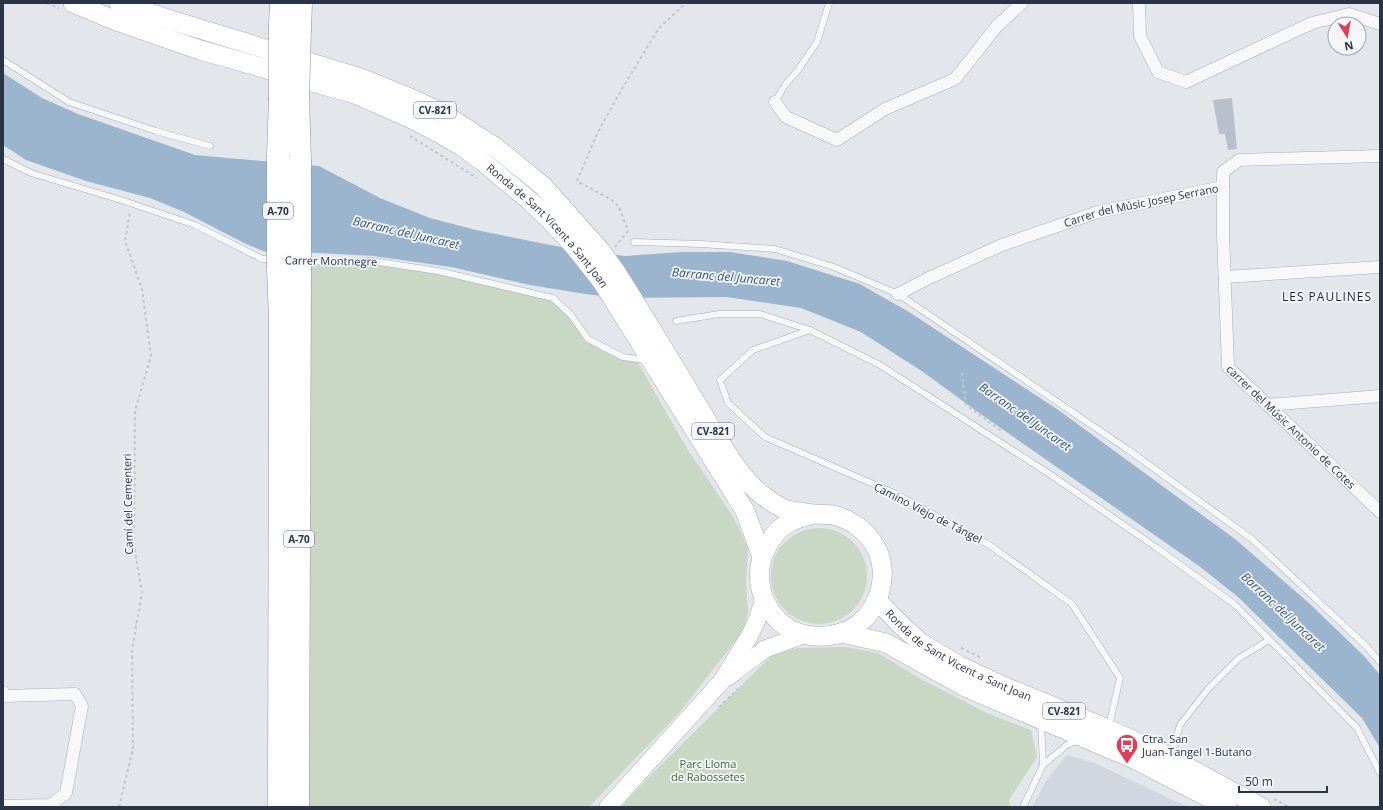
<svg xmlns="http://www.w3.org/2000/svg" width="1383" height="810" viewBox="0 0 1383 810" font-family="'Open Sans',sans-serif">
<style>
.built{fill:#d1d6df}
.green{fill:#c9d7c4}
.water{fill:#9cb5cf}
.building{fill:#bac0cb}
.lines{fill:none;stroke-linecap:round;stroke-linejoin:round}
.lane-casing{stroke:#a7aeb7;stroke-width:7}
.street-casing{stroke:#a7aeb7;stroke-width:13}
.secondary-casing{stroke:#a7aeb7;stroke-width:18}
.primary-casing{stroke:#a2abb9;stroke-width:20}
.highway-casing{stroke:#8994a4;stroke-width:23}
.path{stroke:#c1c5cb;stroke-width:2;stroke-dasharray:3 3;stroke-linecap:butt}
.lane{stroke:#f7f8fa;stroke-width:6}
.street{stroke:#f7f8fa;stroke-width:12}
.secondary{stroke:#fff;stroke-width:17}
.primary{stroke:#fff;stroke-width:19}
.highway{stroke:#fff;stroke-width:22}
.highway-bridge-casing{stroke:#8994a4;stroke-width:23;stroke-linecap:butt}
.highway-bridge{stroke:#fff;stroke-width:22}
.labels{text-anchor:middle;stroke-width:3.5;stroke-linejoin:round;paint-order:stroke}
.shield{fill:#f4f6f9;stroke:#666e7c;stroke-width:1}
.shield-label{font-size:10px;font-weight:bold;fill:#293446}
.street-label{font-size:11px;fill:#293446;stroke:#f4f6f9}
.poi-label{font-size:11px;fill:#293446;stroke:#f4f6f9;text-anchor:start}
.park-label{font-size:11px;fill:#3f6336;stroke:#f4f6f9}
.water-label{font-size:12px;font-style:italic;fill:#30547e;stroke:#f4f6f9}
.neighbourhood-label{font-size:12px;letter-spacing:1px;fill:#1b2537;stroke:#f4f6f9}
</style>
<rect width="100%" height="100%" fill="#e3e7ec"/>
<path class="built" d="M1067 755 1094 763 1188 807H1032L1049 776Z"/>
<g class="green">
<path d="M372 263 438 271 553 298 589 339 623 357 636 359 686 447 734 518 748 548 746 582 748 612 744 630 679 713 589 807H307L310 265Z"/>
<circle cx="819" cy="576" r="48"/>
<path d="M845 647 878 653 921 679 987 713 1031 730 1037 757 1009 800 1010 807H621L648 778 771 656 797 648Z"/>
</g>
<path class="water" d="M3 73 42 98 78 114 195 155 319 166 380 198 430 218 476 230 581 251 625 256 681 252H730L787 261 860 284 909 312 1057 409 1235 539 1310 604 1365 657 1380 675V748L1362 718 1238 597 1199 566 982 415 923 372 861 332 801 308 726 297 619 298 585 294 530 285 451 267 373 256 318 253 266 252 246 244 184 212 150 198 86 181 26 160 3 145Z"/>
<path class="building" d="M1232 98 1237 149 1228 150 1225 134H1219L1213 100Z"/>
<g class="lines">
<g class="lane-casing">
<g id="lane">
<path d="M3 60 69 102 156 131 210 146"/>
<path d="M775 102 785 85 798 70 817 42 829 3"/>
<path d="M3 159 31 173 121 200 195 225 262 259H274"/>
<path d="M634 242 701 244 775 249 834 267 898 294 1127 449 1252 539 1366 646 1380 662"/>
<path d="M303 261 328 262 372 261 438 271 553 298 571 315 588 339 623 357 646 360"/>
<path d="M676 321 719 314H760L810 330 880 365 1048 473 1157 548 1234 604 1357 728 1380 773"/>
<path d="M810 330 753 350 720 380 728 403 765 437 894 493 991 546 1072 604 1120 678 1109 726"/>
<path d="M1041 722 1043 765"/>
<path d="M1167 753 1174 746 1180 725 1208 689 1239 658 1269 640"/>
<path d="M1023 807 1043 765 1067 745 1078 740"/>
</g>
</g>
<g class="street-casing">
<g id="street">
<path d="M1139 3 1140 36 1158 72 1186 82 1312 23 1349 14 1380 24"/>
<path d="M775 102 786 117 837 140 885 109 955 79 997 26 1022 3"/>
<path id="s1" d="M1223 187V233L1228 367 1380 512"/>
<path d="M1225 277 1380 267"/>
<path id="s2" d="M898 294 929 278 1002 245 1098 212 1223 187V172L1239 160 1380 156"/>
<path d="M1267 405 1380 396"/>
<path d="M3 692 4 696 75 694 82 706 66 793 51 805 3 806"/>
</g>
</g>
<g class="secondary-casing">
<g id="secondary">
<path d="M728 677 765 649 804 635"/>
<path d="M608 807 721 682 750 635 757 620 764 599"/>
</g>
</g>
<g class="primary-casing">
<g id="primary">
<path id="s3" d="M73 3 114 20 200 50 355 94 410 118 439 133 463 147 482 161 530 201 549 219 574 246 601 280 745 511 762 557"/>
<path d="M119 3 174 21 361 78 415 100 442 113 495 147 543 186 600 250 616 272C644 316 671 361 698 406 714 432 739 478 762 495 769 500 779 508 787 510 795 512 806 513 815 514 821 515 827 514 833 515 850 519 866 530 875 546 893 576 876 623 841 633 829 637 818 637 806 635 769 628 749 583 765 551 769 542 774 534 781 528 791 520 802 517 814 514"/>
<path id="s4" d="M877 600 900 624 921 643 958 665 1003 686 1108 729 1165 755 1261 807"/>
<path d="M842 633 886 643 965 687 1136 760 1227 807"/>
</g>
</g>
<g class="highway-casing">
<g id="highway">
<path d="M280 24 281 3"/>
<path d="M300 30 301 3"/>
<path d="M298 98 300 160"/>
<path d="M278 155 280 100"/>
<path d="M278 268 280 320 279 807"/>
<path d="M298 807 300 271"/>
</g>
</g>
<g class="path">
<path d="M47 3 59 8"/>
<path d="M410 136 477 178"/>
<path d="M615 247 628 231 619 207 612 200 577 181 597 134 620 92 659 28 686 3"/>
<path d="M962 373 966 405 1003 432"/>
<path d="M961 648 982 658"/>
<path d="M719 707 738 689"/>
<path d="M1274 799 1289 807"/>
<path d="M119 807 133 749 132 649 142 593 134 545 135 411 151 356 142 289 125 241 130 212"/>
</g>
<use href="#lane" class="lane"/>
<use href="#street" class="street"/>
<use href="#secondary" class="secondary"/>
<use href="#primary" class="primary"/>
<use href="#highway" class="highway"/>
<g class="highway-bridge-casing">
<g id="highway-bridge">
<path d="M298 98 300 30"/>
<path d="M280 100V24"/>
<path d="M278 155V268"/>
<path d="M300 271V160"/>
</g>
</g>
<use href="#highway-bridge" class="highway-bridge"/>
</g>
<defs>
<g id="bus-pin" transform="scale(1.15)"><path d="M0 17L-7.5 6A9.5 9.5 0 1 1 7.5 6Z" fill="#d9415a" stroke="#f4f6f9"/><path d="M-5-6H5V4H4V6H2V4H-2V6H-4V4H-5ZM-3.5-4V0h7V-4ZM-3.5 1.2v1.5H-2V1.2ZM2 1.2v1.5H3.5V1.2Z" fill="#fff"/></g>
</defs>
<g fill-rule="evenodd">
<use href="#bus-pin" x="1127" y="745"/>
</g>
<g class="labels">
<g class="shield">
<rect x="414" y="102" width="42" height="16" rx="3"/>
<rect x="263" y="203" width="30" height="16" rx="3"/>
<rect x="692" y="423" width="42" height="16" rx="3"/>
<rect x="284" y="531" width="30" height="16" rx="3"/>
<rect x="1043" y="703" width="42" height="16" rx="3"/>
</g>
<g class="shield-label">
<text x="435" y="114">CV-821</text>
<text x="278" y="215">A-70</text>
<text x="713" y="435">CV-821</text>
<text x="299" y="543">A-70</text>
<text x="1064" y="715">CV-821</text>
</g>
<g class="street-label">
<text dy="4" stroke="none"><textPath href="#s2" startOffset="260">Carrer del Músic Josep Serrano</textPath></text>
<text dy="4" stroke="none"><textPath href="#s3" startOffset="533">Ronda de Sant Vicent a Sant Joan</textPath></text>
<text transform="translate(331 261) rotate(1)" y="4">Carrer Montnegre</text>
<text dy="4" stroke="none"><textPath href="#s1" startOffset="267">carrer del Músic Antonio de Cotes</textPath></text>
<text transform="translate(128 504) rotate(-91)" y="4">Camí del Cementeri</text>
<text transform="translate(928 513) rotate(27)" y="4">Camino Viejo de Tángel</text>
<text dy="4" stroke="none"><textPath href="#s4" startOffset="100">Ronda de Sant Vicent a Sant Joan</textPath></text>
</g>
<g class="poi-label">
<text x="1142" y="743">Ctra. San<tspan x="1142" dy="13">Juan-Tangel 1-Butano</tspan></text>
</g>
<g class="park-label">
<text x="708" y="768">Parc Lloma<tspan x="708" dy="13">de Rabossetes</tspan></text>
</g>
<g class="water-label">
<text transform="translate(406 233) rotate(13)" y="4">Barranc del Juncaret</text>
<text transform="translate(726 277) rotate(5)" y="4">Barranc del Juncaret</text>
<text transform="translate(1025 417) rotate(35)" y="4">Barranc del Juncaret</text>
<text transform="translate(1283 612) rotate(43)" y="4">Barranc del Juncaret</text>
</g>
<g class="neighbourhood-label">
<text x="1327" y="301">LES PAULINES</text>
</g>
</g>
<rect width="1383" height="810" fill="none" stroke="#293446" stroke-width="8"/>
<g transform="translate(1347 36) rotate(169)"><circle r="19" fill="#f4f6f9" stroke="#a3a8b1"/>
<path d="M0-3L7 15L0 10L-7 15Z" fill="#d9415a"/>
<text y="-6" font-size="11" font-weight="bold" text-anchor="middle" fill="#293446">N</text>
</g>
<path d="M1239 786v6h88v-6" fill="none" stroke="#293446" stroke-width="2"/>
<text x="1245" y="786" font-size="12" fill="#293446" stroke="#f4f6f9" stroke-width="3" paint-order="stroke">50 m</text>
</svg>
